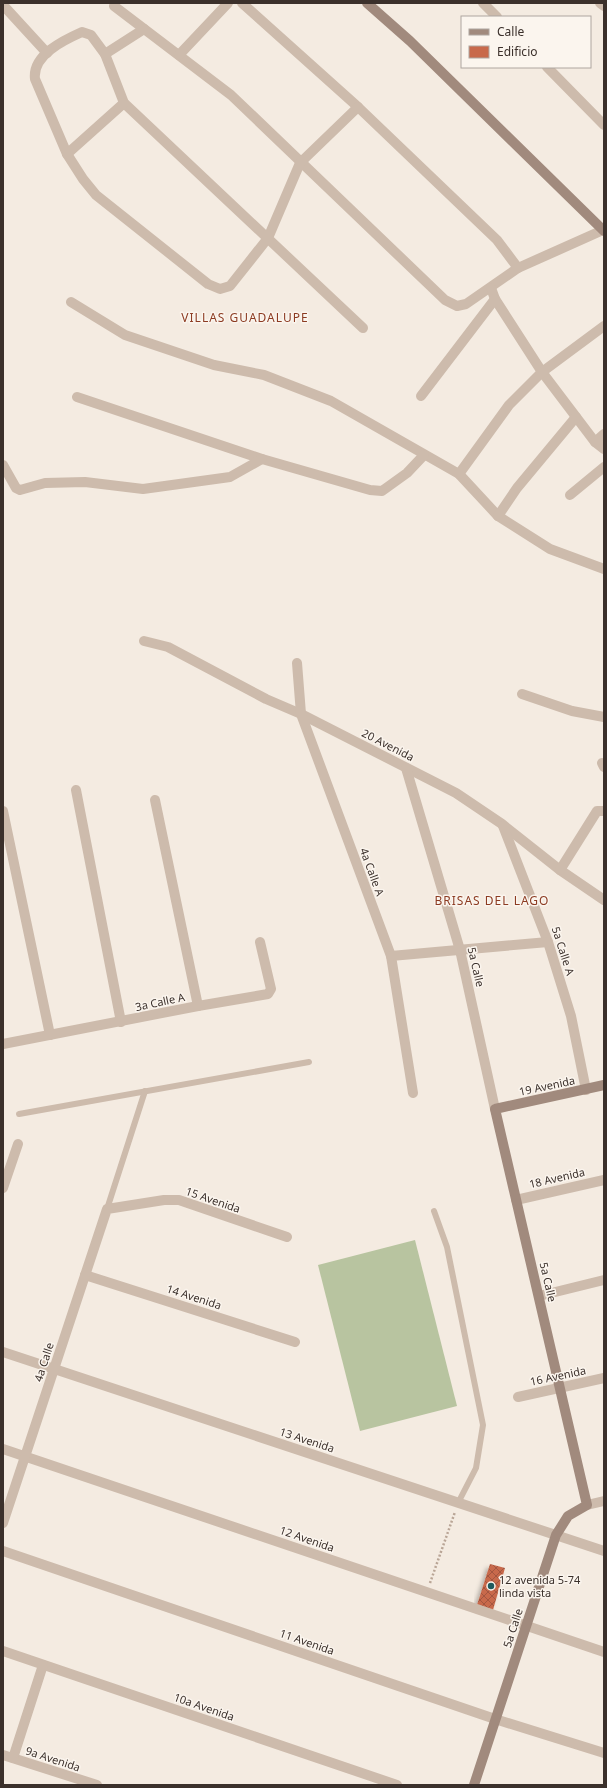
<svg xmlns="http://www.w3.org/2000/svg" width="607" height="1788" viewBox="0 0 607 1788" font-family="'Noto Sans',sans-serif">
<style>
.pitch{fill:#b8c4a0}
.building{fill:url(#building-cross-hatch);filter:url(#shadow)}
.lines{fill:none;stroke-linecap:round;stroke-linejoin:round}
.path{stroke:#b9a596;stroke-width:2.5;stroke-dasharray:2 2;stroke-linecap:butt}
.lane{stroke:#cdbbac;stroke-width:6}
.street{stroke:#cdbbac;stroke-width:10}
.secondary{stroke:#a18a7d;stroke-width:10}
.poi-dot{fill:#1f5a5e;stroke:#fbf5ee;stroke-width:1.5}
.labels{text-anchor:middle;stroke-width:3;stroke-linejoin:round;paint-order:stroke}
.street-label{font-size:11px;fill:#3b302b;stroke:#fbf5ee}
.poi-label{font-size:11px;fill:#3b302b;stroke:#fbf5ee;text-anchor:start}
.neighbourhood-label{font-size:12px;letter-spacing:1px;fill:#8c3b22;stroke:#fbf5ee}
</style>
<defs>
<pattern id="building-cross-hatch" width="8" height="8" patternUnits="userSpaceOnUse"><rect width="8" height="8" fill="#c8694b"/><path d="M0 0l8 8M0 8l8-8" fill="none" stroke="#a4573f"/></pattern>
<filter id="shadow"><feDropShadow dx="-3.5" dy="3.5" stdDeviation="2" flood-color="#0004"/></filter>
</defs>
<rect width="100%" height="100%" fill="#f4ebe1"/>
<path class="pitch" d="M415 1240 457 1406 360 1431 318 1265Z"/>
<path class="building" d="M490 1564 505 1568 493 1610 477 1605Z"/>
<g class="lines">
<path class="path" d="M430 1583 455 1512"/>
<g class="lane">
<path d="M19 1114 309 1062"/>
<path d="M107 1209 145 1091"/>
<path d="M434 1211 447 1247 483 1425 476 1468 458 1503"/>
</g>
<g class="street">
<path d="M242 3 358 107 497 240 518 268"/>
<path d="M483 3 497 17"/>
<path d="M600 3 604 6"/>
<path d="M3 5 47 53"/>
<path d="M114 6 231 95 445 300 457 306 466 304 518 268 603 230"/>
<path d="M105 54 144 29"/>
<path d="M179 55 228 3"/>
<path d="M547 67 604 125"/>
<path d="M358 107 300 163 268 238 230 286 220 289 208 284 96 195 83 179 67 154 35 79C32 55 64 40 82 32L91 35 105 54 124 103 363 328"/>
<path d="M67 154 124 103"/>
<path d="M491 288 495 299 542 372 595 442 604 449"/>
<path d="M71 302 125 335 214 365 264 375 331 401 459 474 498 516 550 549 604 569"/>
<path d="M421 396 495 299"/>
<path d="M77 397 262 459 370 490 382 491 407 473 424 455"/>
<path d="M595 442 604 434"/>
<path d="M3 465 16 488 20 490 45 483 85 482 143 489 230 477 262 459"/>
<path d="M459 474 509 405 542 372 604 326"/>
<path d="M570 495 604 467"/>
<path d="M498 516 517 488 576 417"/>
<path d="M144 641 168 647 266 699 301 714 456 793 502 824 560 870 604 900"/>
<path d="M297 663 301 714 391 956 413 1093"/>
<path d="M522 694 572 711 604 717"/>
<path d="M602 763 604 767"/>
<path d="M406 768 460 950 495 1109"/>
<path d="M76 790 121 1022"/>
<path d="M155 800 198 1006"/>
<path d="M3 811 50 1035"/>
<path d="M503 826 548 942 571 1016 586 1090"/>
<path d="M560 870 597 811H604"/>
<path d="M391 956 548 942"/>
<path d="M3 1044 198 1006 268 994 271 989 260 942"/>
<path d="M3 1188 18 1144"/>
<path d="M516 1200 604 1180"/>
<path d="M85 1275 295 1342"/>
<path d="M539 1296 604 1280"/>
<path d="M3 1352 604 1551"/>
<path d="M518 1397 604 1378"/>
<path d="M3 1449 604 1652"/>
<path d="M587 1505 604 1501"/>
<path d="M3 1523 107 1209 164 1200H179L287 1237"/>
<path d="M3 1551 495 1719 604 1753"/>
<path d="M3 1651 397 1785"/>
<path d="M3 1755 97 1785"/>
<path d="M13 1758 43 1665"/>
</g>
<g class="secondary">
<path d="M367 3 410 41 604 231"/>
<path d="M474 1785 556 1535 568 1516 587 1505 495 1109 604 1085"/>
</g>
</g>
<circle class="poi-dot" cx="491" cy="1586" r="4"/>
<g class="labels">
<g class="street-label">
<text transform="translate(388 745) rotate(27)" y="4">20 Avenida</text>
<text transform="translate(372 872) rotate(70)" y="4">4a Calle A</text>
<text transform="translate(563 951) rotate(72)" y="4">5a Calle A</text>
<text transform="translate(476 967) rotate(77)" y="4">5a Calle</text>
<text transform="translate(160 1002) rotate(-12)" y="4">3a Calle A</text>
<text transform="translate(547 1086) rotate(-12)" y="4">19 Avenida</text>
<text transform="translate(557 1178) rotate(-13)" y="4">18 Avenida</text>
<text transform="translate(213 1200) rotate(19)" y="4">15 Avenida</text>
<text transform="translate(548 1282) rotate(77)" y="4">5a Calle</text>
<text transform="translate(194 1297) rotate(18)" y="4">14 Avenida</text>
<text transform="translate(44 1362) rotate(-72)" y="4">4a Calle</text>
<text transform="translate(558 1376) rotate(-12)" y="4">16 Avenida</text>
<text transform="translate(307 1440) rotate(18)" y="4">13 Avenida</text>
<text transform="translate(307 1539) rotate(19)" y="4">12 Avenida</text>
<text transform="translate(513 1628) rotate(-72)" y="4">5a Calle</text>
<text transform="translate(307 1642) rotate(19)" y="4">11 Avenida</text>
<text transform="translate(204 1707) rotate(19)" y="4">10a Avenida</text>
<text transform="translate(53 1759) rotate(18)" y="4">9a Avenida</text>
</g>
<g class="poi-label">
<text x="499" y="1584">12 avenida 5-74<tspan x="499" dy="13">linda vista</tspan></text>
</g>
<g class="neighbourhood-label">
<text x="245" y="322">VILLAS GUADALUPE</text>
<text x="492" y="905">BRISAS DEL LAGO</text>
</g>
</g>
<rect width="607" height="1788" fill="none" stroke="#3b302b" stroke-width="8"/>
<rect x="461" y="16" width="130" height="52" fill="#fbf5ee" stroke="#aea6a0"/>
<rect x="469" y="29" width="20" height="6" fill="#a18a7d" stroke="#aea6a0"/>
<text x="497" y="36" font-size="12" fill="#3b302b">Calle</text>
<rect x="469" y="46" width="20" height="12" fill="#c8694b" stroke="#aea6a0"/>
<text x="497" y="56" font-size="12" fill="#3b302b">Edificio</text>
</svg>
